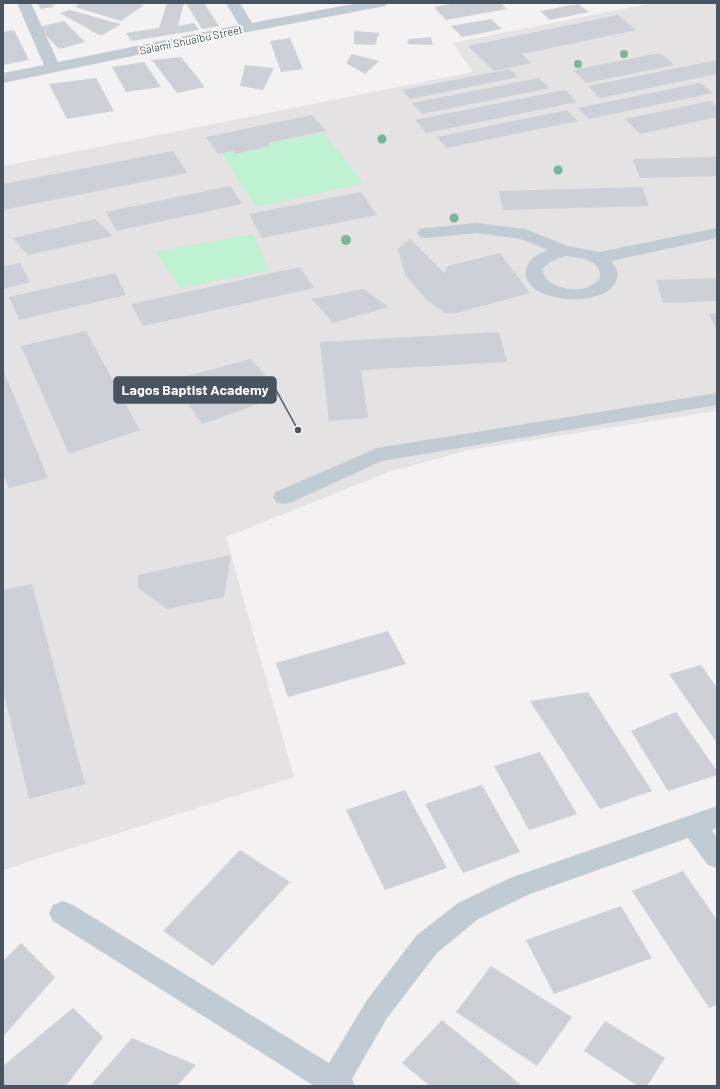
<svg xmlns="http://www.w3.org/2000/svg" width="720" height="1089" viewBox="0 0 720 1089" font-family="Barlow,sans-serif">
<style>
.education{fill:#e4e2e3}
.green{fill:#bff1d3}
.building{fill:#cdd0d6}
.lines{fill:none;stroke-linecap:round;stroke-linejoin:round}
.minor{fill:#c1cbd3;fill-rule:evenodd}
.tree{fill:#78b697}
.labels{text-anchor:middle;stroke-width:3.5;stroke-linejoin:round;paint-order:stroke}
.far-street-label{font-size:11px;fill:#485460;stroke:#fff}
.leader{fill:none;stroke:#485460;stroke-width:1.5}
.callout-dot{fill:#485460;stroke:#fff;stroke-width:1.5}
.callout{fill:#485460;stroke:#485460;stroke-width:1.5}
.callout-label{font-size:14px;text-anchor:middle;font-weight:bold;fill:#fff}
</style>
<rect width="100%" height="100%" fill="#f3f1f1"/>
<path class="education" d="M653 3H717V411L468 450 389 472 226 537 294 777 3 870V166L473 72 453 43Z"/>
<g class="green">
<path d="M324 133 363 183 256 207 222 154 232 151 234 154 271 147 269 143Z"/>
<path d="M253 234 269 270 180 288 156 252Z"/>
</g>
<g class="building">
<path d="M37 3H57V4L52 5 54 7 41 9Z"/>
<path d="M81 3H137L144 5 121 21 75 7Z"/>
<path d="M167 3H184L178 26 194 23 199 30 131 41 126 33 159 28Z"/>
<path d="M186 3H204L219 26 202 29Z"/>
<path d="M457 3H500L507 9 446 20 434 7Z"/>
<path d="M578 4 589 12 550 20 540 11Z"/>
<path d="M69 10 121 24 101 36 60 13Z"/>
<path d="M618 15 636 30 522 54 531 63 494 71 468 46Z"/>
<path d="M491 19 502 29 462 37 451 26Z"/>
<path d="M64 21 85 42 59 49 38 27Z"/>
<path d="M14 30 29 60 3 65V32Z"/>
<path d="M354 31 379 33 375 45 354 44Z"/>
<path d="M431 37 433 45 407 44 409 39Z"/>
<path d="M290 38 303 69 281 72 270 41Z"/>
<path d="M660 53 674 65 586 83 573 70Z"/>
<path d="M352 54 379 61 365 74 346 63Z"/>
<path d="M181 57 205 87 177 93 152 60Z"/>
<path d="M717 60V74L600 98 588 86Z"/>
<path d="M144 62 161 87 126 92 112 67Z"/>
<path d="M245 65 274 68 263 90 240 86Z"/>
<path d="M510 69 518 77 410 99 402 90Z"/>
<path d="M96 78 114 111 67 119 49 84Z"/>
<path d="M539 78 550 88 422 114 412 103Z"/>
<path d="M700 83 713 93 589 119 578 108Z"/>
<path d="M565 90 577 102 426 133 415 120Z"/>
<path d="M710 101 717 107V117L640 134 625 119Z"/>
<path d="M567 110 578 121 446 148 437 137Z"/>
<path d="M312 115 326 131 268 143 270 146 235 154 233 151 218 154 206 137Z"/>
<path d="M173 151 187 173 3 210V184Z"/>
<path d="M717 157V176L640 178 633 159Z"/>
<path d="M230 186 242 204 116 231 106 212Z"/>
<path d="M642 187 649 206 503 210 499 191Z"/>
<path d="M361 192 377 215 262 238 249 214Z"/>
<path d="M95 219 113 236 28 255 13 238Z"/>
<path d="M410 239 444 273 448 266 500 253 530 293 456 313H445L427 300 405 275 398 249Z"/>
<path d="M20 263 30 282 3 289V267Z"/>
<path d="M300 267 314 288 143 326 131 304Z"/>
<path d="M115 273 126 295 19 320 9 297Z"/>
<path d="M717 278V301L663 303 656 280Z"/>
<path d="M364 289 388 307 333 323 312 299Z"/>
<path d="M717 313V331L709 314Z"/>
<path d="M86 331 140 430 69 454 21 346Z"/>
<path d="M499 332 507 362 361 370 368 418 329 421 320 342Z"/>
<path d="M251 359 282 396 202 424 172 380Z"/>
<path d="M3 370 48 478 9 488 3 474Z"/>
<path d="M231 555 224 597 167 609 138 588V575Z"/>
<path d="M32 584 85 784 29 799 3 689V590Z"/>
<path d="M388 631 406 664 288 697 276 663Z"/>
<path d="M701 665 717 688V743L669 674Z"/>
<path d="M588 692 652 791 600 809 530 701Z"/>
<path d="M676 712 717 771V775L668 791 631 731Z"/>
<path d="M540 752 577 814 529 830 494 766Z"/>
<path d="M482 785 520 852 463 873 425 804Z"/>
<path d="M405 790 447 868 385 890 346 810Z"/>
<path d="M240 850 290 882 213 966 163 931Z"/>
<path d="M683 871 717 920V1005L709 1008 632 891Z"/>
<path d="M621 906 652 958 554 994 526 940Z"/>
<path d="M21 943 55 977 3 1037V961Z"/>
<path d="M491 966 572 1017 537 1066 456 1012Z"/>
<path d="M73 1008 103 1037 66 1086H3V1066Z"/>
<path d="M442 1020 520 1084 518 1086H430L402 1063Z"/>
<path d="M605 1021 665 1058 647 1086H638L584 1051Z"/>
<path d="M132 1038 196 1065 177 1086H90Z"/>
</g>
<g class="lines">
<g class="minor">
<path d="M17 3H31L58 62 239 25 226 3H240L252 23 358 3H387L385 6 380 7 248 32 3 83V73L44 65Z"/>
<path d="M477 223 525 229 568 246 599 252 717 228V238L611 261C618 269 620 276 614 285 609 292 601 295 593 297 577 301 560 300 544 294 517 282 521 259 548 250L521 239 477 233 426 238 420 237 417 233 420 229 426 228ZM565 256C578 257 605 260 599 280 595 283 591 286 586 288 572 292 541 286 543 268L550 262Z"/>
<path d="M717 393V405L382 461 292 502 284 504 276 502 273 497 276 492 377 448Z"/>
<path d="M717 806V828L712 830 717 837V868L708 865 688 838 530 894 478 919 437 953 387 1018 352 1079 355 1086H314L53 921 49 913 53 905 63 901 73 905 329 1063 367 1000 417 935 458 903 510 878Z"/>
</g>
</g>
<g class="tree">
<circle cx="624" cy="54" r="4"/>
<circle cx="578" cy="64" r="4"/>
<circle cx="382" cy="139" r="4.5"/>
<circle cx="558" cy="170" r="4.5"/>
<circle cx="454" cy="218" r="4.5"/>
<circle cx="346" cy="240" r="5"/>
</g>
<g class="labels">
<g class="far-street-label">
<text transform="translate(191 40) rotate(-12)" y="4">Salami Shuaibu Street</text>
</g>
</g>
<path class="leader" d="M298 430L276 390"/>
<circle class="callout-dot" cx="298" cy="430" r="4"/>
<rect class="callout" x="114" y="377" width="162" height="26" rx="4"/>
<g class="callout-label">
<text x="195" y="395">Lagos Baptist Academy</text>
</g>
<rect width="720" height="1089" fill="none" stroke="#485460" stroke-width="8"/>
</svg>
